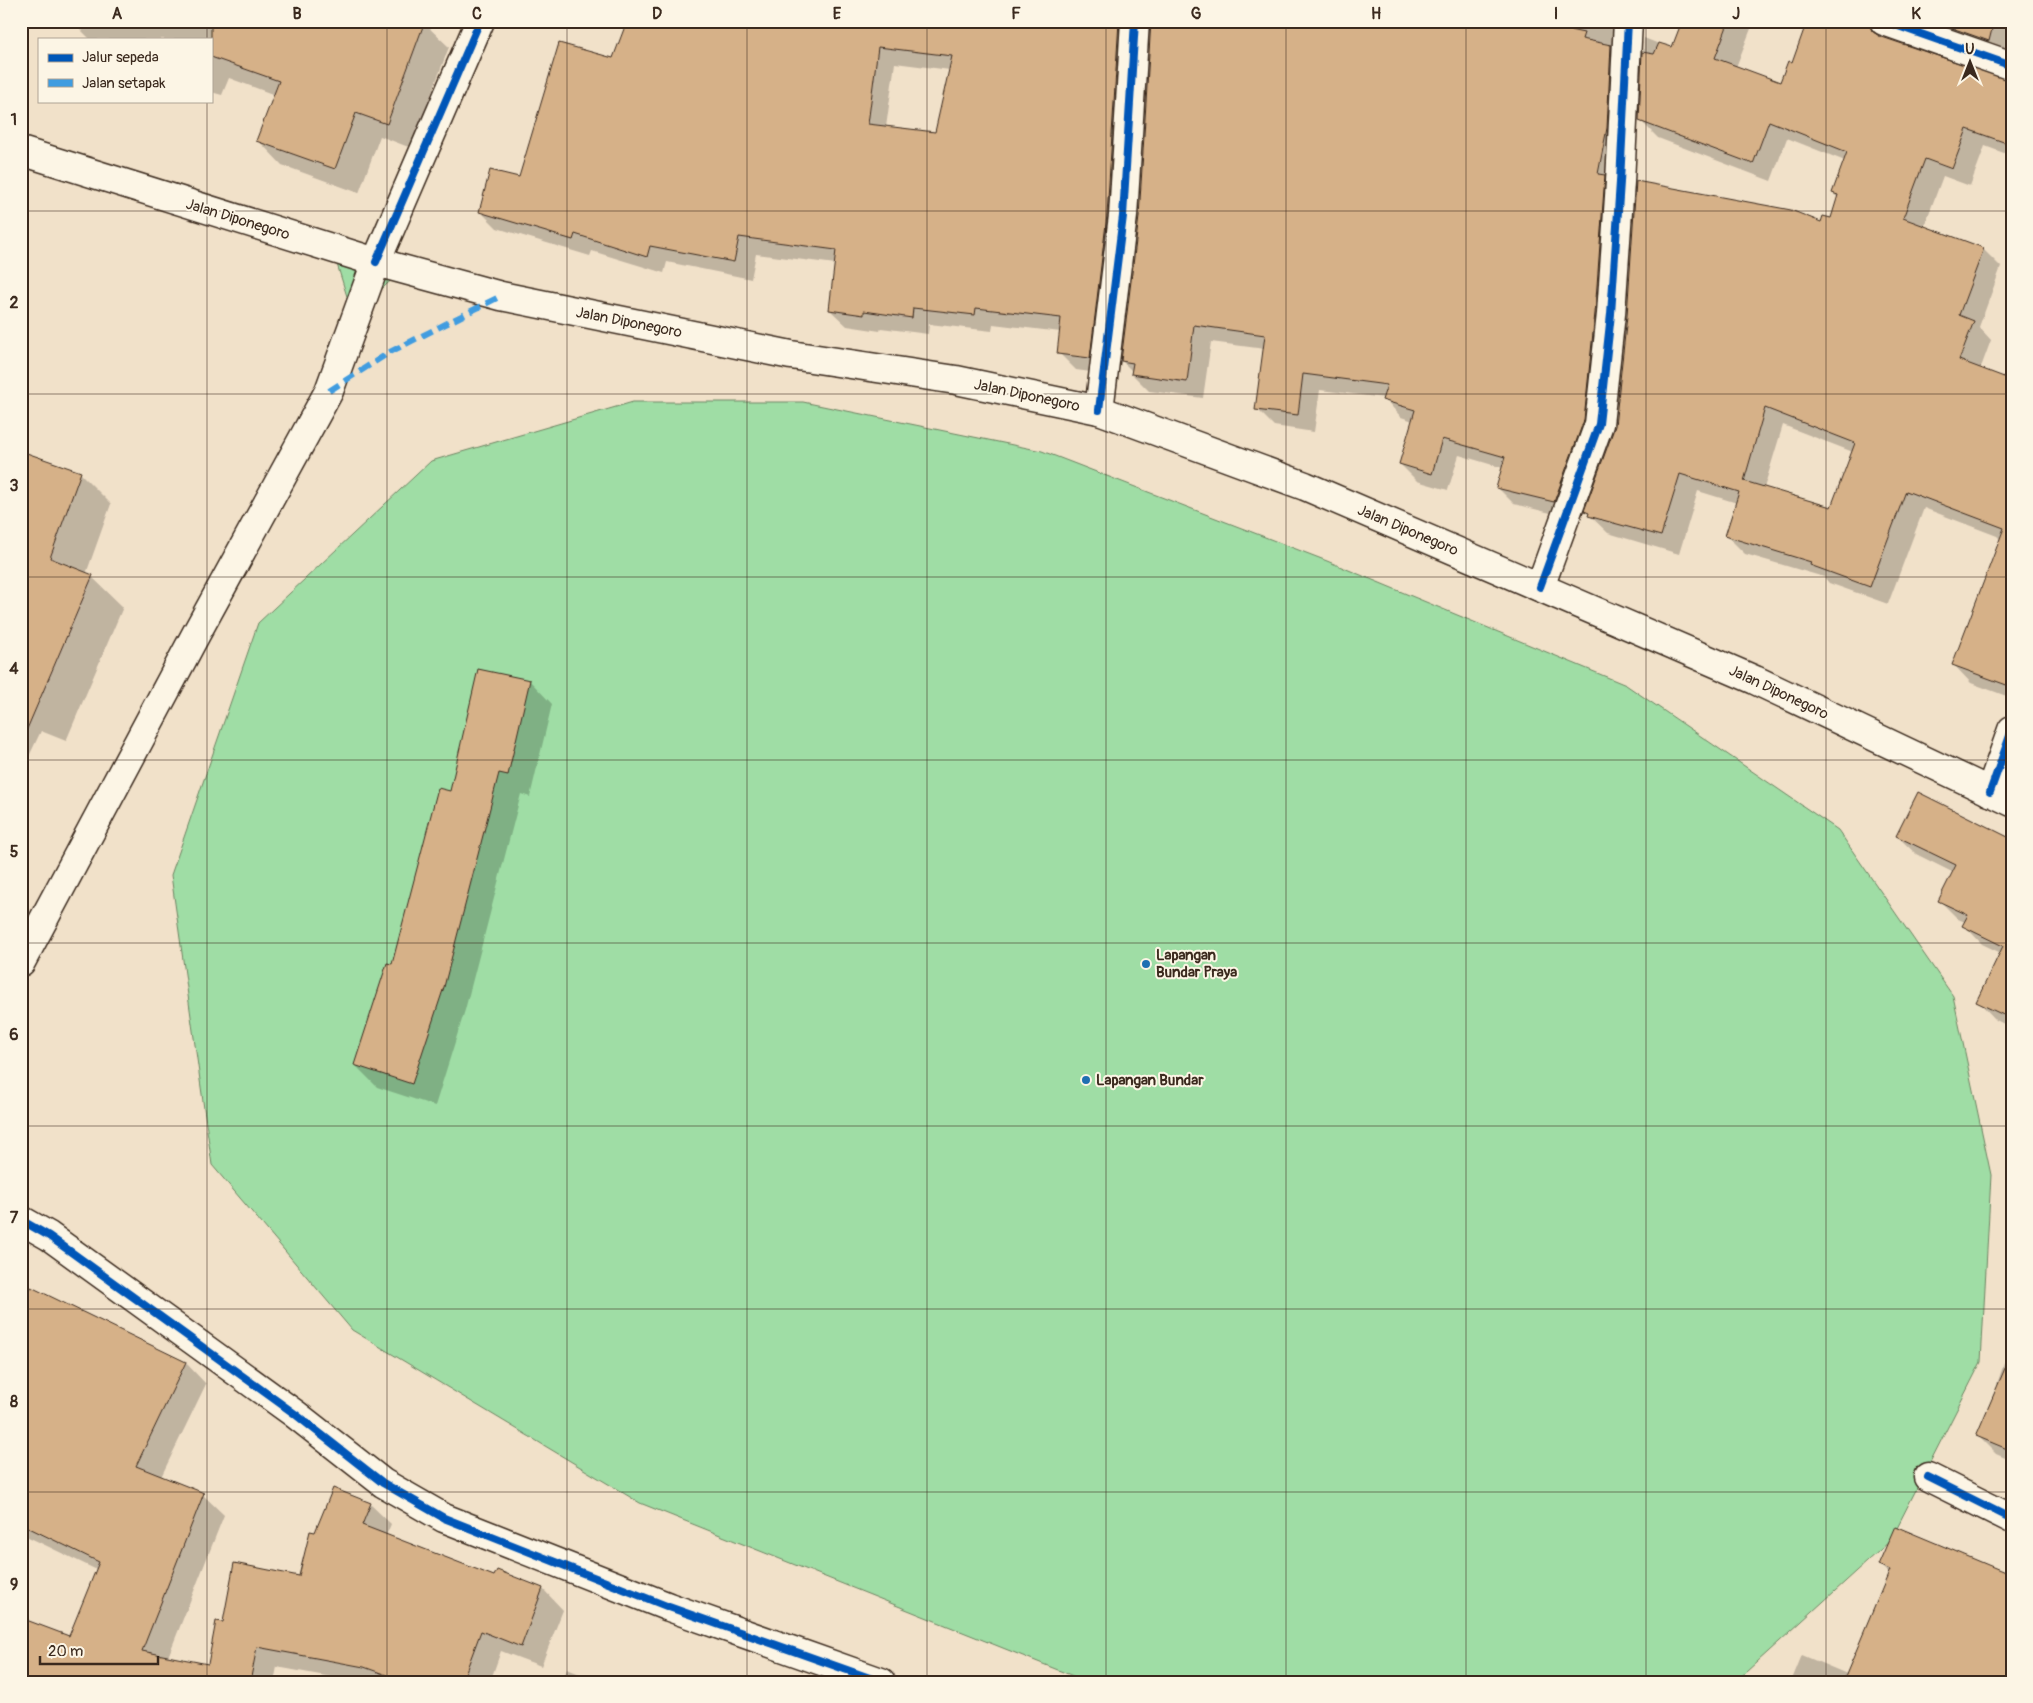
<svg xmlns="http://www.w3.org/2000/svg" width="2033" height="1703" viewBox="0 0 2033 1703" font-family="Pangolin,sans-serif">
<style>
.green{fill:#9fdda5;stroke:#6d8462}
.shadow{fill:#0003;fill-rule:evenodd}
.building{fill:#d6b188;stroke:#3b2a1e;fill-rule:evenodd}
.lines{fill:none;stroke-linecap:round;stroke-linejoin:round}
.minor-casing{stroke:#3b2a1e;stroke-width:31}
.secondary-casing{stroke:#3b2a1e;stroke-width:31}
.minor{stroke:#fcf5e5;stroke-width:28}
.secondary{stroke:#fcf5e5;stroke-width:28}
.quiet{stroke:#3f9ce0;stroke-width:6;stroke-dasharray:12 6;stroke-linecap:butt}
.cycleway-casing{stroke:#fcf5e5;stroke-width:11}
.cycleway{stroke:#0057b8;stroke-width:8}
.grid{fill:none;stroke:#3b2a1e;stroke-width:1;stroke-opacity:0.55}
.poi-dot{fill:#1f6fb2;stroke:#fcf5e5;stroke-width:2}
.labels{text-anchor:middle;stroke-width:4;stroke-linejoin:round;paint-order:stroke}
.street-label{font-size:15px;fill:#3b2a1e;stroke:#fcf5e5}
.poi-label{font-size:15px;font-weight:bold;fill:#3b2a1e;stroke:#fcf5e5;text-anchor:start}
.neatline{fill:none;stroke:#3b2a1e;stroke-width:2}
.grid-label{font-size:16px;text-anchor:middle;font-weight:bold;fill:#3b2a1e}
</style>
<rect width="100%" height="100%" fill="#f1e1c9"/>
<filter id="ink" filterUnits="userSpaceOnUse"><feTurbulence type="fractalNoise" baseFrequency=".02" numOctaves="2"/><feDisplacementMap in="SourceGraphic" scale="10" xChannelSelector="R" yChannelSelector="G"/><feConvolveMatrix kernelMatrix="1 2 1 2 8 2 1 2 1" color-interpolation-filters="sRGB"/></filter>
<g filter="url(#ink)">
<g class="green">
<path d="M333 251 401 271 353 316Z"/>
<path d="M633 402H803L1042 451 1327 561 1626 685 1838 830 1953 996 1991 1175 1981 1362 1890 1541 1735 1682H1088L640 1503 352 1330 212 1165 171 875 258 623 431 461Z"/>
</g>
<g class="shadow">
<path d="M61 21H420L424 23 449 47 411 148 380 136 359 193 282 165 258 140 275 95 229 78 222 95 211 92V39H90L79 28Z"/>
<path d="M628 21H1637L1621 193 1571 518 1514 504 1497 487 1503 468 1459 455 1448 490 1417 481 1400 464 1413 421 1401 417 1384 398 1320 390 1314 432 1274 426 1257 409 1265 349 1211 342 1203 398 1149 391 1132 374 1133 372 1122 361 1140 217 1152 22 1145 24 1106 374 1076 370 1059 353 1061 332 993 324 992 331 929 324 928 334 881 328 880 331 847 326 830 310 836 264 756 254 751 279 667 262 664 273 592 251 590 256 497 228 480 211 520 179 614 60ZM895 63 950 70 935 134 886 127Z"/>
<path d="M1683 21H1754L1736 67 1781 84 2012 82V156L1985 146 1970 186 1943 176 1924 227 1983 249 2001 267 1979 327 1991 340 1980 370 2012 381V698L1971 683 1954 665 2001 540 1997 536 1924 508 1888 604 1829 583 1824 577 1745 554 1727 536 1737 503 1698 491 1679 554 1608 533 1585 511 1821 224 1832 219 1838 198 1833 193 1845 161 1787 138 1771 181 1658 138 1640 120 1644 38 1672 49ZM1783 425 1853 452 1832 508 1764 488Z"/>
<path d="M1915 21H2012V60Z"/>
<path d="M21 452 80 473 111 504 86 574 92 577 123 607 66 741 41 731 21 773Z"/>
<path d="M530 681 552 704 530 797 521 794 465 1010 435 1106 377 1087 355 1065 393 966 451 792Z"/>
<path d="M1897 836 2012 845V1028L1996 1020 1978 1001 2001 953 1982 944 1964 925 1965 922 1958 919 1940 901 1954 873 1916 854Z"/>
<path d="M32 1288 186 1363 206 1384 161 1477 203 1495 224 1515 168 1657 209 1665 224 1623 300 1577 315 1533 370 1504 391 1524 386 1536 495 1578 543 1589 563 1610 541 1666 501 1651 490 1682H358L277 1667 274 1682H21V1612L29 1619 28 1622 70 1637 97 1570 22 1534 21 1535V1310Z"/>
<path d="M2012 1340V1461L1996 1454 1978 1436 1999 1386 1997 1384Z"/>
<path d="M1880 1565 2012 1576V1682H1791L1802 1655 1847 1674 1890 1575Z"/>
<path d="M567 1669 600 1682H562Z"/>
</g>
<g class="building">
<path d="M211 21H425L387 124 356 113 335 169 256 141 279 81 211 57Z"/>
<path d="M627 21H817L838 24V21H1119L1107 215 1090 358 1057 354 1061 318 976 308 975 315 913 308 912 318 864 311V315L829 310 836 250 739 237 734 262 650 246 647 257 575 234 573 240 479 212 490 170 519 177 559 43 613 58ZM878 47 952 56 935 132 868 124Z"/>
<path d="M1151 21H1557L1556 27 1584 33 1582 39 1611 45 1607 128 1598 174 1605 175 1595 313 1584 420 1554 502 1496 488 1505 457 1442 439 1432 474 1399 464 1415 410 1382 400 1387 385 1303 374 1298 415 1255 410 1265 335 1194 325 1187 382 1131 374 1133 363 1121 361 1139 217Z"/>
<path d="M1682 21H1729L1715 58 1780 82 1788 61 1792 63 1807 21H1869L1872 31 1879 36 2012 81V145L1967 129 1952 169 1925 159 1903 218 1984 248 1959 315 1974 321 1959 360 2012 380V687L1952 665 2004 528 1906 491 1870 587 1810 565 1811 562 1725 536 1739 492 1680 474 1661 536 1588 516 1589 513 1584 511 1615 426 1627 316 1636 181 1791 210 1821 222 1823 216 1831 218 1838 195 1832 193 1847 152 1769 121 1753 164 1639 121 1642 52 1654 54 1659 43 1672 47ZM1765 408 1855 443 1831 507 1744 481Z"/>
<path d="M1932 21H1994L1989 41Z"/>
<path d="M21 451 81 472 50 558 93 575 21 743Z"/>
<path d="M478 669 530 680 508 775 499 773 444 987 412 1084 354 1065 387 963 392 964 438 788 450 791Z"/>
<path d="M1918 792 2012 839V1019L1976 1002 2003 946 1962 926 1968 915 1938 901 1956 865 1896 836Z"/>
<path d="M31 1287 186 1362 136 1466 204 1493 142 1651 208 1664 216 1621 223 1622 234 1563 299 1576 310 1531 315 1532 333 1488 371 1503 362 1525 494 1576 497 1570 543 1588 521 1647 481 1631 462 1682H406L364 1667 257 1647 250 1682H21V1618L69 1636 99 1562 21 1524V1307Z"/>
<path d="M2012 1352V1451L1976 1436Z"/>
<path d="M1895 1526 2012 1575V1682H1843L1890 1570 1878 1565Z"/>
</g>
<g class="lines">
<g class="minor-casing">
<g id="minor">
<path d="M1884 21 2012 66"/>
<path d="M376 262 480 21"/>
<path d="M1099 410 1123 216 1135 21"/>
<path d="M1540 587 1599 424 1611 314 1620 182 1628 21"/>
<path d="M1990 792 2012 730"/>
<path d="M21 1220 49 1236 295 1414 383 1483 444 1518 669 1607 881 1682"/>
<path d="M1928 1477 2012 1519"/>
</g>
</g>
<g class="secondary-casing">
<g id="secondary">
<path d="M21 151 376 262 501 296 791 355 956 380 1099 410 1305 486 1755 680 2012 802"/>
<path d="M21 962 196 634 329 391 376 262"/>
</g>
</g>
<use href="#minor" class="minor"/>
<use href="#secondary" class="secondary"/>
<path class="quiet" d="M329 391 390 352 501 296"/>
<g class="cycleway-casing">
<g id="cycleway">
<path d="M1884 21 2012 66"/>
<path d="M376 262 480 21"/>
<path d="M1099 410 1123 216 1135 21"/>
<path d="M1540 587 1599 424 1611 314 1620 182 1628 21"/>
<path d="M1990 792 2012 730"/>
<path d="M21 1220 49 1236 295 1414 383 1483 444 1518 669 1607 881 1682"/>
<path d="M1928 1477 2012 1519"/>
</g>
</g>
<use href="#cycleway" class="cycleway"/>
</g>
</g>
<path class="grid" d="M207 21V39M387 21V1682M567 21V1682M747 21V1682M927 21V1682M1106 21V1682M1286 21V1682M1466 21V1682M1646 21V1682M1826 21V1682M207 101V1682M21 211H2012M21 394H2012M21 577H2012M21 760H2012M21 943H2012M21 1126H2012M21 1309H2012M21 1492H2012"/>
<g class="poi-dot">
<circle cx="1146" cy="964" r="5"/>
<circle cx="1086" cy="1080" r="5"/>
</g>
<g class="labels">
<g class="street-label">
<text transform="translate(238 219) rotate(17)" y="5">Jalan Diponegoro</text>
<text transform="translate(629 322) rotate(11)" y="5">Jalan Diponegoro</text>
<text transform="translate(1027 395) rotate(12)" y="5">Jalan Diponegoro</text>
<text transform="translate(1408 530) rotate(23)" y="5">Jalan Diponegoro</text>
<text transform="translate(1779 692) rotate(25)" y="5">Jalan Diponegoro</text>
</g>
<g class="poi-label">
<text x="1156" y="960">Lapangan<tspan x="1156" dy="17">Bundar Praya</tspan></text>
<text x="1096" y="1085">Lapangan Bundar</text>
</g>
</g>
<rect width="2033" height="1703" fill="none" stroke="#fcf5e5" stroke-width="55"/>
<rect x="38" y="38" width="175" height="65" fill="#fcf5e5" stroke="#afa495"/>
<rect x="48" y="54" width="25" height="8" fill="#0057b8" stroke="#afa495"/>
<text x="82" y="62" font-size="15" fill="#3b2a1e">Jalur sepeda</text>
<rect x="48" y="79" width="25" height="8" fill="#3f9ce0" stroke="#afa495"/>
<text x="82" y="88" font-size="15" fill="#3b2a1e">Jalan setapak</text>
<g transform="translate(1970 62)" stroke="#fcf5e5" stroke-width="4" paint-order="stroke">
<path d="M0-4L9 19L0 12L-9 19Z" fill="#3b2a1e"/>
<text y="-8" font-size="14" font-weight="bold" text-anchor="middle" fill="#3b2a1e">U</text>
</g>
<path d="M40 1656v8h118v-8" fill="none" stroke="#3b2a1e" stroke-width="2.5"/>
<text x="48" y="1656" font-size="15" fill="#3b2a1e" stroke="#fcf5e5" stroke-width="4" paint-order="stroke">20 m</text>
<rect x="28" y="28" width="1978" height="1648" class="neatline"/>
<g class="grid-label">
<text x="117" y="19">A</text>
<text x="297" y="19">B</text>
<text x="477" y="19">C</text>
<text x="657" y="19">D</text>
<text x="837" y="19">E</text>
<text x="1016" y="19">F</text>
<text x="1196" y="19">G</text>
<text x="1376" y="19">H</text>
<text x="1556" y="19">I</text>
<text x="1736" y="19">J</text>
<text x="1916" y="19">K</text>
<text x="14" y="125">1</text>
<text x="14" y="308">2</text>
<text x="14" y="491">3</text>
<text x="14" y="674">4</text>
<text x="14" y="857">5</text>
<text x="14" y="1040">6</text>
<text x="14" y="1223">7</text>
<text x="14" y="1407">8</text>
<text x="14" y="1590">9</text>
</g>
</svg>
